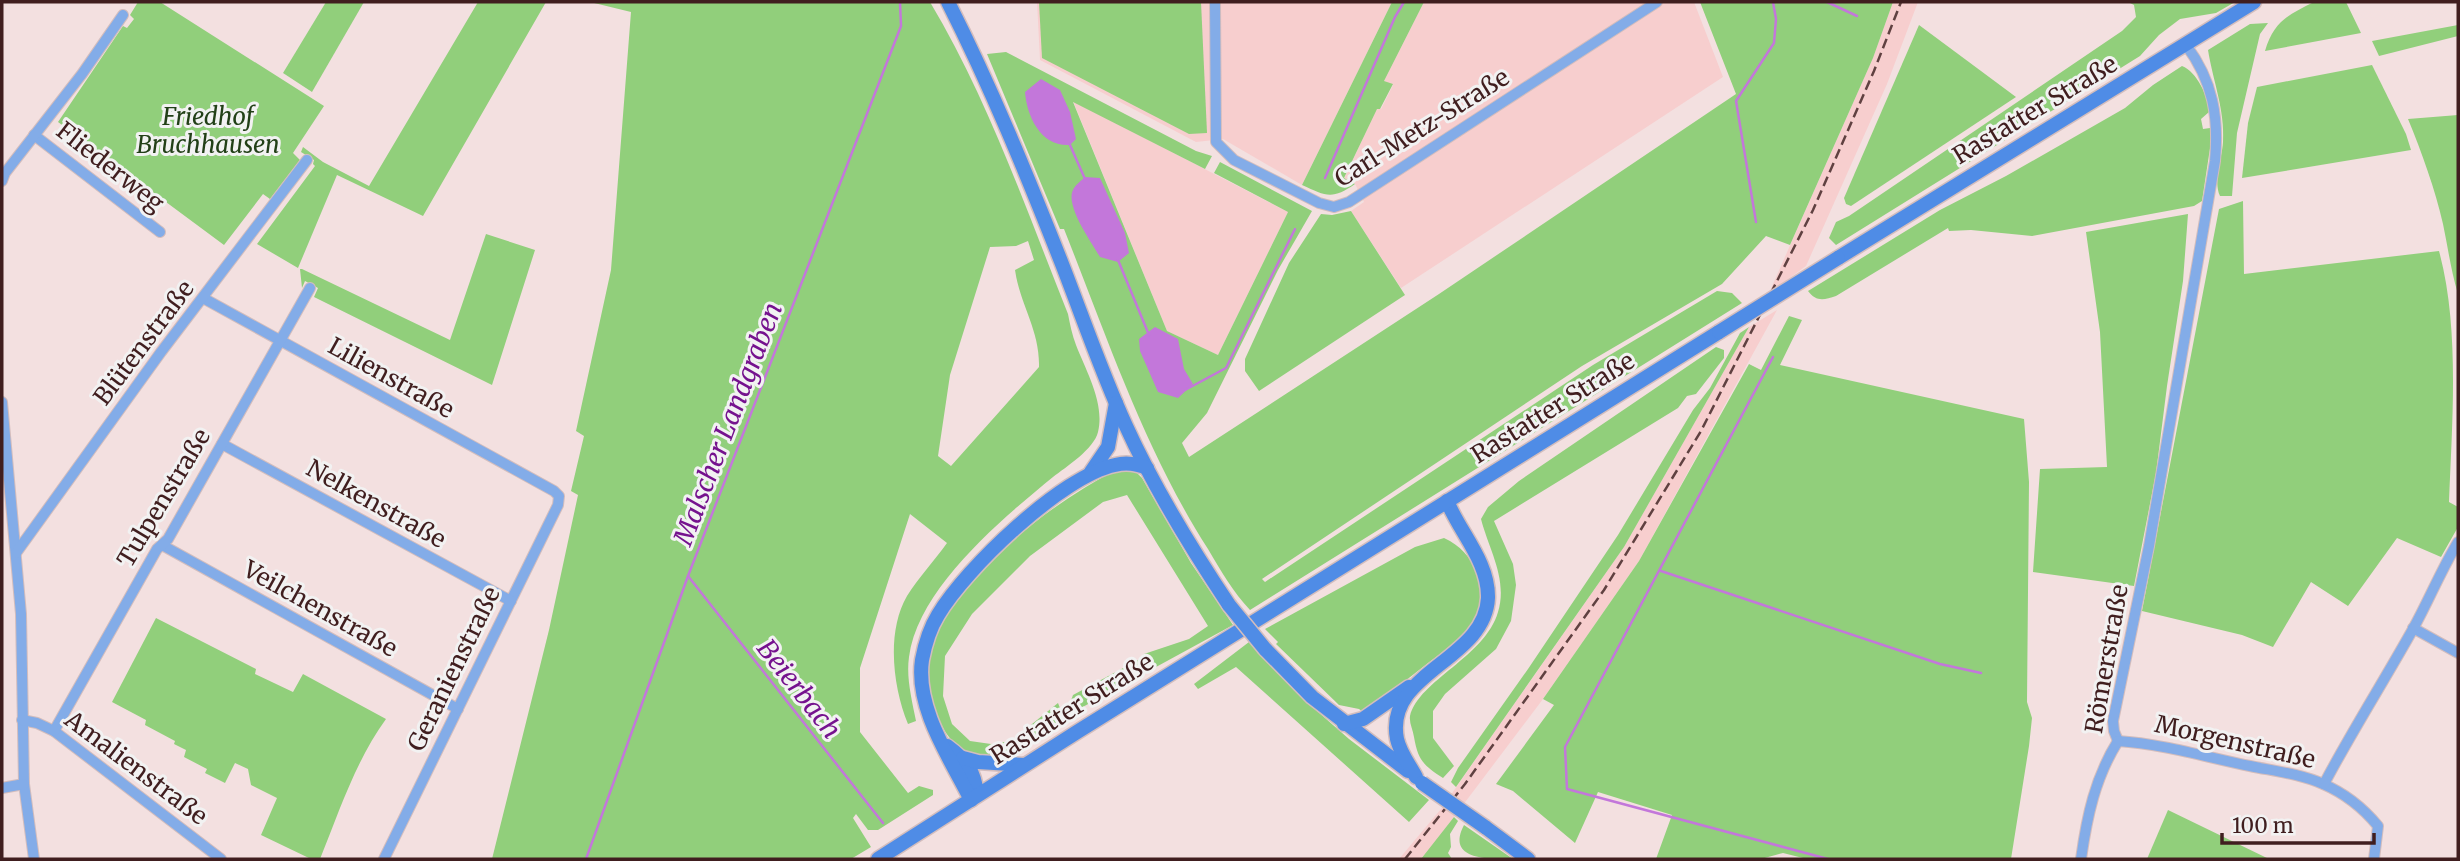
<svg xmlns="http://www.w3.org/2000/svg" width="2460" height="861" viewBox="0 0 2460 861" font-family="Merriweather,serif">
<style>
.built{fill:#f7cece}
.green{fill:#91cf7b;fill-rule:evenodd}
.water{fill:#c377da}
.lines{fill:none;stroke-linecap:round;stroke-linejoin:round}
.stream{stroke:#c377da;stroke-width:2.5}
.street-casing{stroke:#d3bdbd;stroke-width:12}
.secondary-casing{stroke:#d3bdbd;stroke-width:17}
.street{stroke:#83ace8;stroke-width:10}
.secondary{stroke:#4f8ce6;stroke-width:14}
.rail{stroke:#604141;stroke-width:2.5;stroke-dasharray:10 5;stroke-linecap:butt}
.secondary-bridge-casing{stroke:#d3bdbd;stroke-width:17;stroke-linecap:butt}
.secondary-bridge{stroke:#4f8ce6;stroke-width:14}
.labels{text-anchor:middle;stroke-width:6;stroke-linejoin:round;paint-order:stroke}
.street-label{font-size:24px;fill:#401e1f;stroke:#f2f2f2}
.park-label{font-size:24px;font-style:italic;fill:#224017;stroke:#f2f2f2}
.water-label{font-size:26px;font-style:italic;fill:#75128e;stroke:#f2f2f2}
</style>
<rect width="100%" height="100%" fill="#f3e0e0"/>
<g class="built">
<path d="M1037 2H1392L1302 185 1223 139 1196 142 1040 60Z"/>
<path d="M1424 2H1694L1723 77 1401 288 1351 211 1364 202 1355 184 1344 179 1377 108 1381 109 1393 85 1384 81Z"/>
<path d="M1893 2H1918L1887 84 1806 266 1769 293 1873 58Z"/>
<path d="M1073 101 1288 212 1218 355 1167 331Z"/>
<path d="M1777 310 1639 561 1543 699 1429 850 1421 859H1399L1441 809 1624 547 1749 327Z"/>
</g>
<g class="green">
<path d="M138 2H160L324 106 293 153 300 160 270 199 263 194 224 245 58 122 123 26 127 28 134 19 130 15Z"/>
<path d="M326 2H364L312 92 283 73Z"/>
<path d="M478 2H546L423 216 337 175 298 268 257 244 315 166 313 164 314 160 301 152 303 147 323 162 369 186Z"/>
<path d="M590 2H930C988 99 1026 209 1068 314 1070 324 1072 335 1076 345 1086 371 1105 403 1098 432 1094 449 1066 467 1053 477 1002 519 918 588 909 657 906 678 912 700 916 721L908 724C893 688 886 632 907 596 919 577 934 561 947 543L910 514 860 668V732L908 793 919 786 933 790V795L878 830H868L856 814 853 818 871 847 851 859H492L549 630 578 495 571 491 584 436 576 431 611 270 631 12ZM1028 241 1034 260 1015 270C1020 305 1040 330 1039 367L951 466 938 456 950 375 990 247 1016 246Z"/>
<path d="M1039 2H1201L1207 133 1189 134 1042 58Z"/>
<path d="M1392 2H1424L1384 81 1393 84 1380 109H1377L1344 178 1355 184C1332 200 1326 196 1302 185Z"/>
<path d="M1700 2H1893L1873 58 1790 245 1766 236 1722 284 1582 366 1262 579 1265 582 1593 365 1717 291 1732 293 1742 303 1250 610C1233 592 1221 571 1208 549 1145 451 1107 337 1064 229H1060L987 54 1006 52 1196 151 1212 156 1205 169 1073 102 1167 331 1218 355 1288 212 1214 173 1220 162 1312 211 1278 270 1207 413 1182 443 1189 457 1439 294 1736 94Z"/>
<path d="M2128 2H2235L2216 13 2180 19 2159 35 2140 56 1836 245 1829 238 1836 222 1849 216 2122 31 2136 17 2134 5Z"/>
<path d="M2314 2H2346L2361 33 2265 51C2274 21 2288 15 2314 2Z"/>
<path d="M2268 23 2260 34 2237 133 2232 196H2220C2213 180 2222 159 2223 142 2225 110 2213 81 2208 50L2250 24Z"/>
<path d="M1919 25 2016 97 1851 206 1846 204 1844 198Z"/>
<path d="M2458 25V36L2379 56 2372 41Z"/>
<path d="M2372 65 2406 134 2411 150 2242 178 2248 123 2257 87Z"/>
<path d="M2182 66C2197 72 2208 96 2209 112L2201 119 2203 129 2210 128 2212 135 2202 201 2194 206 2032 236 1971 230 1949 231 1948 228 1836 296C1824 300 1816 302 1808 291L1940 210 2006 176 2125 108 2153 85Z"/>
<path d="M2458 115V294C2451 271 2448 248 2443 224 2435 189 2422 153 2408 119Z"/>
<path d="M2243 201 2244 274 2439 251C2460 328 2452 422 2449 502L2458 507V527L2441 557 2397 538 2348 606 2311 582 2273 647 2242 635 2142 611 2219 209Z"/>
<path d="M1351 211 1405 295 1259 391 1245 371V359L1289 263 1321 214 1332 215Z"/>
<path d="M2188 214 2183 281 2167 386 2156 473 2134 586 2033 572 2040 469 2107 467 2100 332 2086 232Z"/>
<path d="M486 234 535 250 492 385 314 297 318 288 305 281 302 288 300 269H302L450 340Z"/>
<path d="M1789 316 1802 320 1780 365 2024 419 2029 482 2027 702 2032 718 2029 746 2011 859H1807L1783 853 1761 859H1656L1672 815 1598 792 1575 843 1513 791 1496 784 1554 705 1543 699 1639 561 1749 364 1761 370Z"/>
<path d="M1749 327 1624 547 1456 787 1451 782 1458 768 1528 669 1618 535 1693 410 1710 388 1740 333Z"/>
<path d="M1716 347 1724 350V358L1696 394 1687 396 1678 408 1494 521 1513 564 1516 585 1511 621 1496 649 1445 694 1433 711V738L1454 766 1443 778C1423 765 1418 760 1414 737 1413 730 1409 723 1410 716 1419 680 1485 657 1498 612 1508 579 1489 550 1481 519L1488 507 1519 481Z"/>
<path d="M1121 467 1134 470 1142 478 1191 563 1233 625 1079 709 1069 706 1073 695 1140 659 1144 654 1189 639 1208 626 1127 495 1103 502 1030 556 972 614 945 656 943 696 952 724 970 741 991 744 1011 741 1058 703 1065 721C1049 730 998 759 982 757 942 752 927 698 929 663 930 641 944 618 955 599 962 589 972 580 980 572 1022 528 1068 495 1121 467Z"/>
<path d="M1444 538C1461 546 1469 556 1477 572 1485 587 1482 610 1473 624 1462 640 1444 651 1428 663 1407 680 1385 696 1364 713L1359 709 1339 705 1276 644 1278 642 1265 629 1415 547Z"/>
<path d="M156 618 256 669 255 674 293 692 303 674 386 719C356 760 339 812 320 859H311L261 835 277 798 251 785 248 769 235 763 225 783 205 773 207 769 184 757 186 750 174 744 175 741 145 725 146 720 112 702Z"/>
<path d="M1249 642 1301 697 1349 739 1429 800 1409 822 1236 667 1198 689 1194 684Z"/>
<path d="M2168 810 2269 859H2147Z"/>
<path d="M1454 817 1458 821 1450 834 1451 847 1448 853 1452 859H1421Z"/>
<path d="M1464 825 1513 859C1491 859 1445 861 1464 825Z"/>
</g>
<g class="water">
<path d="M1041 79 1060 90 1070 112 1076 139 1070 145C1041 147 1027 117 1025 92Z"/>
<path d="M1085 177 1100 178 1125 233 1129 253 1118 262 1100 257C1092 243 1065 206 1073 190 1075 185 1081 181 1085 177Z"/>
<path d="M1155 327 1178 339 1184 369 1193 384 1178 398 1158 392 1140 351 1139 339Z"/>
</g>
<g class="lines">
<g class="stream">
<path d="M1827 2 1857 16"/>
<path d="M1070 145 1085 179"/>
<path d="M1325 178 1395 17 1404 2"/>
<path d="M1756 222 1736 101 1774 43 1776 19 1773 2"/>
<path d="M1118 260 1149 335"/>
<path d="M1773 357 1565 747 1567 789 1828 859"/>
<path d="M1185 390 1226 368 1295 229"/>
<path d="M1661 571 1940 664 1981 673"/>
<path d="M688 576 883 823"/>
<path d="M586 859 688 576 901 26 900 2"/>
</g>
<g class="street-casing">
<g id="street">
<path d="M1215 2 1216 142 1234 160 1319 203 1334 207 1349 202 1657 2"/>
<path d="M34 135 160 232"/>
<path d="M2 181 5 173 82 74 123 15"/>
<path d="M203 298 554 491 559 496 558 505 384 859"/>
<path d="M2 402 21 614 24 784 34 859"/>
<path d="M222 444 511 601"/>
<path d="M162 545 458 709"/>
<path d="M16 553 161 352 307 160"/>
<path d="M2413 628 2458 653"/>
<path d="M22 720 37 723 54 731 221 859"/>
<path d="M54 731 157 549 168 539 310 288"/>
<path d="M2118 741 2114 731 2113 721 2149 546 2215 161C2219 117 2213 81 2186 45"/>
<path d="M2118 741C2163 744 2206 757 2250 766 2274 771 2301 774 2323 784 2344 793 2364 809 2378 826L2374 859"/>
<path d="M2324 784C2352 731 2384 681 2413 629 2429 600 2441 570 2458 542"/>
<path d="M2 788 24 784"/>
<path d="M2081 859C2087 816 2095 778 2118 741"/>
</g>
</g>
<g class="secondary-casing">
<g id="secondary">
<path d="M948 2C991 87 1027 175 1062 264 1083 318 1102 374 1126 426 1155 490 1191 548 1229 605"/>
<path d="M1838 258 2254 2"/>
<path d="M1091 472 1108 447 1116 403"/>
<path d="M1265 649 1312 697 1408 771"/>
<path d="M1344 724 1363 719 1409 687"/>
<path d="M947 746C966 760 975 771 977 795"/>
<path d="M963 758 978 762 1024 765"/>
<path d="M1416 777C1409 764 1400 753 1397 739 1384 672 1485 661 1488 598 1489 562 1460 533 1447 501"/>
<path d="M971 800C950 758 915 708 922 660 925 644 930 628 938 615 966 568 1062 476 1115 465 1127 462 1136 464 1147 468"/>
<path d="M1485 827 1528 859"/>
<path d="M878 859 1077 732 1719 332"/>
</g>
</g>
<use href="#street" class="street"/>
<use href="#secondary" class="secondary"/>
<path class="rail" d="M1405 859 1465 784 1604 590 1701 431 1813 210 1874 71 1901 2"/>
<g class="secondary-bridge-casing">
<g id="secondary-bridge">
<path d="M1719 332 1838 258"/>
<path d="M1229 605 1265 649"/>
<path d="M1422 783 1485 827"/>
</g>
</g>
<use href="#secondary-bridge" class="secondary-bridge"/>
</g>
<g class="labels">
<g class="street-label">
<text transform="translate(2035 110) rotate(-31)" y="8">Rastatter Straße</text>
<text transform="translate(1422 128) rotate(-32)" y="8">Carl-Metz-Straße</text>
<text transform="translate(110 167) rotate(38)" y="8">Fliederweg</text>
<text transform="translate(144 343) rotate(-53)" y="8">Blütenstraße</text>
<text transform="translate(391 378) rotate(29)" y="8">Lilienstraße</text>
<text transform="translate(1553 408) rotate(-32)" y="8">Rastatter Straße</text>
<text transform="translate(164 498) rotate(-59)" y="8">Tulpenstraße</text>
<text transform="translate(376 504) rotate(29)" y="8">Nelkenstraße</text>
<text transform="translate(320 609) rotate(29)" y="8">Veilchenstraße</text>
<text transform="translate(2107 659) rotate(-80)" y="8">Römerstraße</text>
<text transform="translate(454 669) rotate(-64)" y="8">Geranienstraße</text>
<text transform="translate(1072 709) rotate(-32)" y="8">Rastatter Straße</text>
<text transform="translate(2235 742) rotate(13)" y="8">Morgenstraße</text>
<text transform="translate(136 768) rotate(37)" y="8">Amalienstraße</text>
</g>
<g class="park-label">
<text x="208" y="125">Friedhof<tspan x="208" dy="28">Bruchhausen</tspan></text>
</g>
<g class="water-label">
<text transform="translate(728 424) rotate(-69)" y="9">Malscher Landgraben</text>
<text transform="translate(799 689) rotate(52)" y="9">Beierbach</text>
</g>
</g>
<rect width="2460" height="861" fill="none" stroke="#401e1f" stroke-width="7"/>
<path d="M2222 833v10h152v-10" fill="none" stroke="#401e1f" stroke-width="3.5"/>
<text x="2232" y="833" font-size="21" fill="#401e1f" stroke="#f2f2f2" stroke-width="5" paint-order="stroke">100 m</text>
</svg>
